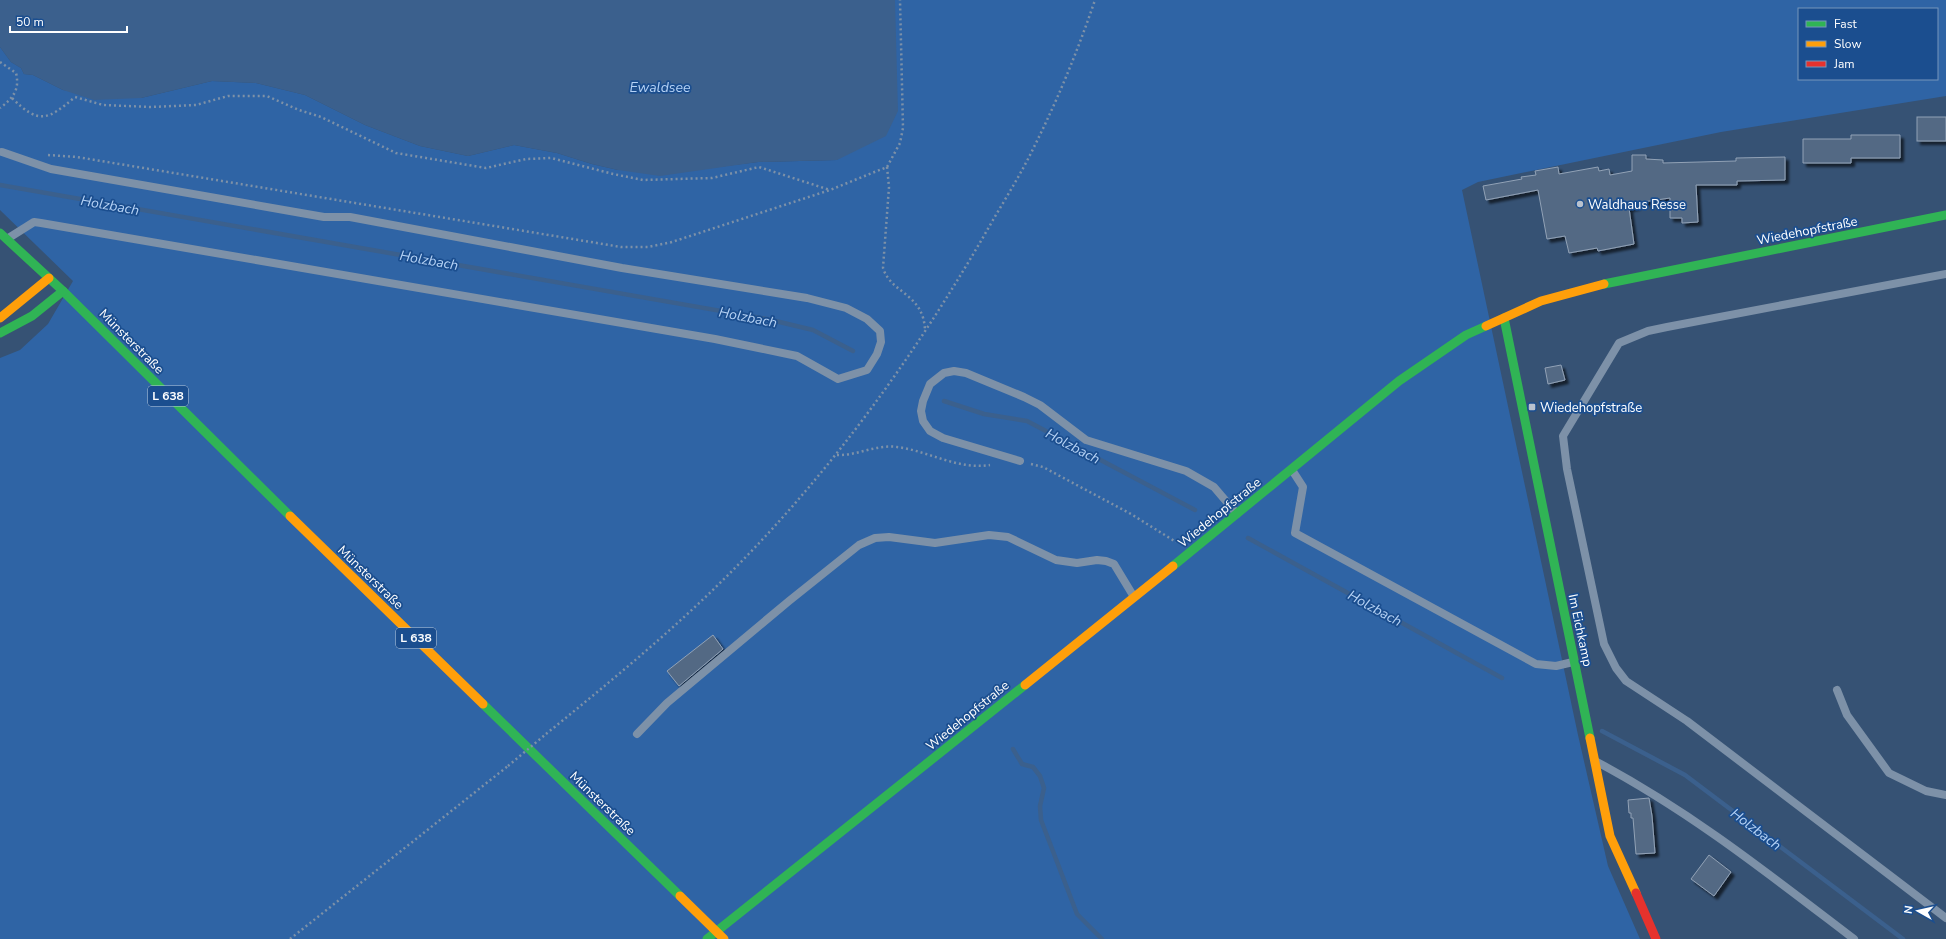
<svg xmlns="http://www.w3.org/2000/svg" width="1946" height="939" viewBox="0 0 1946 939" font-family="'Nunito Sans',sans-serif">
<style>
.green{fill:#2f64a5;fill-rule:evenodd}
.water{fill:#3b608d}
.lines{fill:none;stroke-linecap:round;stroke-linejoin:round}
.stream{stroke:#3b608d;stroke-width:4.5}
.building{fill:#526984;stroke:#92a2b6;filter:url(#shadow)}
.path{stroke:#7d91a8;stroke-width:2.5;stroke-dasharray:2 3;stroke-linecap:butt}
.lane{stroke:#7d91a8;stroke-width:8}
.fast{stroke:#30b455;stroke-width:9}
.slow{stroke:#ff9f0a;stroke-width:9}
.jam{stroke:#e5322d;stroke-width:9}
.path-bridge{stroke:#7d91a8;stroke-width:2.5;stroke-dasharray:2 3;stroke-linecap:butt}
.poi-dot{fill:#b9c2ce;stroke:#1b4e8f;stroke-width:1.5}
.labels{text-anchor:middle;stroke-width:3.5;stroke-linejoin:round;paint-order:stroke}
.shield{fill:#1b4e8f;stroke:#bbcadd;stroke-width:1}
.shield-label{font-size:12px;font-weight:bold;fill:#fff}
.poi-label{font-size:13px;fill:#fff;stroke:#1b4e8f;text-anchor:start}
.street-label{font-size:13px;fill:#fff;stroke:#1b4e8f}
.water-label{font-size:14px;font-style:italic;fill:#b5d2f5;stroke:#1b4e8f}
</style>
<defs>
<filter id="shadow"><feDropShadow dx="3.5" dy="3.5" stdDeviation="1" flood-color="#0009"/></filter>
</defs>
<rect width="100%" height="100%" fill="#365274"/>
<path class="green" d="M895 0H1946V96L1721 132 1478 182 1462 190 1578 735 1608 866 1640 939H0V358L20 350 48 324 73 281 0 210V47L11 62 21 68 24 74 33 75 63 90 141 98 212 81 256 83 305 95 365 125 420 146 468 156 514 145 557 153 592 164 618 170 710 168 758 162 837 160 894 8ZM1799 9H1937V79H1799Z"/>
<path class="water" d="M0 0H895L898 111 886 136 837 160 758 162 660 176 618 170 592 164 557 153 514 145 468 156 420 146 365 125 305 95 256 83 212 81 141 98 94 100 63 90 33 75 24 74 21 68 11 62 0 47Z"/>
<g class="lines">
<g class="stream">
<path d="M0 185 767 319 813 330 853 351"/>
<path d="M944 401 984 414 1027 421 1195 510"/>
<path d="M1248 538 1502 678"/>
<path d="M1602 731 1685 775 1903 939"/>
<path d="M1013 749 1022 764 1033 767 1040 776 1044 788 1040 806 1041 820 1077 914 1102 939"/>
</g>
</g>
<g class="building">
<rect x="1917" y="117" width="29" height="24"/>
<path d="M1851 135H1900V158H1851V163H1803V139H1851Z"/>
<path d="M1632 155H1646V159L1663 160V163L1736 161V158L1785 157V180L1737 181V185H1696L1698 222 1682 223V218H1670V198L1636 203 1637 206 1629 208 1634 244 1598 251 1597 248 1569 253 1565 236 1547 239 1538 190 1486 200 1483 186 1522 179 1521 177 1536 175 1535 171 1558 167 1559 174 1598 167 1599 171 1609 169 1610 175 1632 171Z"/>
<path d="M1561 365 1565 380 1548 384 1545 368Z"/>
<path d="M713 635 723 649 679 686 667 671Z"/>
<path d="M1649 798 1652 816 1655 853 1636 854 1633 818H1631V813H1629L1628 800Z"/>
<path d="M1709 855 1731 872 1714 896 1691 879Z"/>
</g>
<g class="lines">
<g class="path">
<path d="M0 62 16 73C20 90 13 98 0 108"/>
<path d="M12 98C39 125 48 120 75 97L103 105 151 107 196 105 228 96H267L299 110 321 117 396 153 486 168 526 159 551 158 613 174 643 180 712 178 759 167 830 190"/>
<path d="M48 155 77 157 621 247H648L672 242 830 190 887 167 900 143 903 128 900 0"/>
<path d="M887 167 889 187 883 268C891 294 924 293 925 331"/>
<path d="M837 455C857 456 876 444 897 447 929 451 957 470 990 465"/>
<path d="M1031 464 1043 467 1131 514 1176 542"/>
<path d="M546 734C611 681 676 628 735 568 837 465 922 345 993 220 1007 196 1022 172 1034 147 1058 99 1078 50 1095 0"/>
<path d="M290 939 508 766"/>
</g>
<g class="lane">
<path d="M2 152 51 169 324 217H350L622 268 807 298 846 308 867 319 880 331 881 342 877 354 867 370 838 379 797 356 715 339 41 223 34 222 7 239"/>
<path d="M1946 274 1667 327 1648 331 1619 343 1563 436 1567 469 1604 644 1616 668 1626 681 1687 721 1946 918"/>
<path d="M1020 461 943 438 930 431 923 421 921 411 923 401 930 384 944 373 954 371 966 373 1024 397 1040 405 1086 440 1186 471 1214 487 1237 514"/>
<path d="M1292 470 1303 487 1295 533 1536 664 1556 666 1573 662"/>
<path d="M1837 690 1847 715 1889 773 1926 791 1946 795"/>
<path d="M637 734 667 703 789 601 859 545 875 538 889 537 935 543 989 535 1008 537 1056 560 1077 563 1097 560 1106 561 1114 564 1134 597"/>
<path d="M1597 762C1691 812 1770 875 1854 939"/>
</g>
<g class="fast">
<path d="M0 233 63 291 290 516"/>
<path d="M1604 284 1946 215"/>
<path d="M1504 318 1590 738"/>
<path d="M0 333 32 316 63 291"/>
<path d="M1173 566 1399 381 1466 335 1486 326"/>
<path d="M483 704 680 896"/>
<path d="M707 939 1025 685"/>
</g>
<g class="slow">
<path d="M0 318 49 278"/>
<path d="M1486 326 1541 301 1604 284"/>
<path d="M290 516 483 704"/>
<path d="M1025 685 1173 566"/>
<path d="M1590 738 1610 836 1636 893"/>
<path d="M680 896 724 939"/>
</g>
<path class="jam" d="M1636 893 1656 939"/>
<path class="path-bridge" d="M508 766 546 734"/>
</g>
<g class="poi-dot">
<circle cx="1580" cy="204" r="4"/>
<rect x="1528" y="403" width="8" height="8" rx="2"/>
</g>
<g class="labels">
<g class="shield">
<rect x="148" y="386" width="40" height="20" rx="3"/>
<rect x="396" y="628" width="40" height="20" rx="3"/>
</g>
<g class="shield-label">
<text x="168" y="400">L 638</text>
<text x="416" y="642">L 638</text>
</g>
<g class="poi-label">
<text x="1588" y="209">Waldhaus Resse</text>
<text x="1540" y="412">Wiedehopfstraße</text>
</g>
<g class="street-label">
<text transform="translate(1807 230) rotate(-11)" y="5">Wiedehopfstraße</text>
<text transform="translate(132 341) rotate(45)" y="5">Münsterstraße</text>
<text transform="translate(1219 512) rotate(-39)" y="5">Wiedehopfstraße</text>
<text transform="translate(371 577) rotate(44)" y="5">Münsterstraße</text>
<text transform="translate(1581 630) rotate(78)" y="5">Im Eichkamp</text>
<text transform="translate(967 715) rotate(-39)" y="5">Wiedehopfstraße</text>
<text transform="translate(603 803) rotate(44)" y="5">Münsterstraße</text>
</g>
<g class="water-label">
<text x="660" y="92">Ewaldsee</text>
<text transform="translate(110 205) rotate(10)" y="5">Holzbach</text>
<text transform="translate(429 260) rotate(10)" y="5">Holzbach</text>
<text transform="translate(748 317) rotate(11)" y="5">Holzbach</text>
<text transform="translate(1073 446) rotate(28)" y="5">Holzbach</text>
<text transform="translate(1375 608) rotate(29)" y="5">Holzbach</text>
<text transform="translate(1756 829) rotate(37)" y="5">Holzbach</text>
</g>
</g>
<rect x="1798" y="8" width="140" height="72" fill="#1b4e8f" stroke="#7695bc"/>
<rect x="1806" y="21" width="20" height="6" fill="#30b455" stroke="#7695bc"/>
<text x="1834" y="28" font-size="12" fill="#ffffff">Fast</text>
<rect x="1806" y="41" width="20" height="6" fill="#ff9f0a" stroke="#7695bc"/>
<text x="1834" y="48" font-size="12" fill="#ffffff">Slow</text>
<rect x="1806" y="61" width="20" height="6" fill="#e5322d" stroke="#7695bc"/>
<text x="1834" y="68" font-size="12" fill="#ffffff">Jam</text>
<g transform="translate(1918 911) rotate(278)" stroke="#1b4e8f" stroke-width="3" paint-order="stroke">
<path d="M0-3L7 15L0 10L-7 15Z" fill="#ffffff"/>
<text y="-6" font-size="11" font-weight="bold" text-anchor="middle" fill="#ffffff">N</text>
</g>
<path d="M10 26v6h117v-6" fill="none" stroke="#ffffff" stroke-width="2"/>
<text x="16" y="26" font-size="12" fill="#ffffff" stroke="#1b4e8f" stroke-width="3" paint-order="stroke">50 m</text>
</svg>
